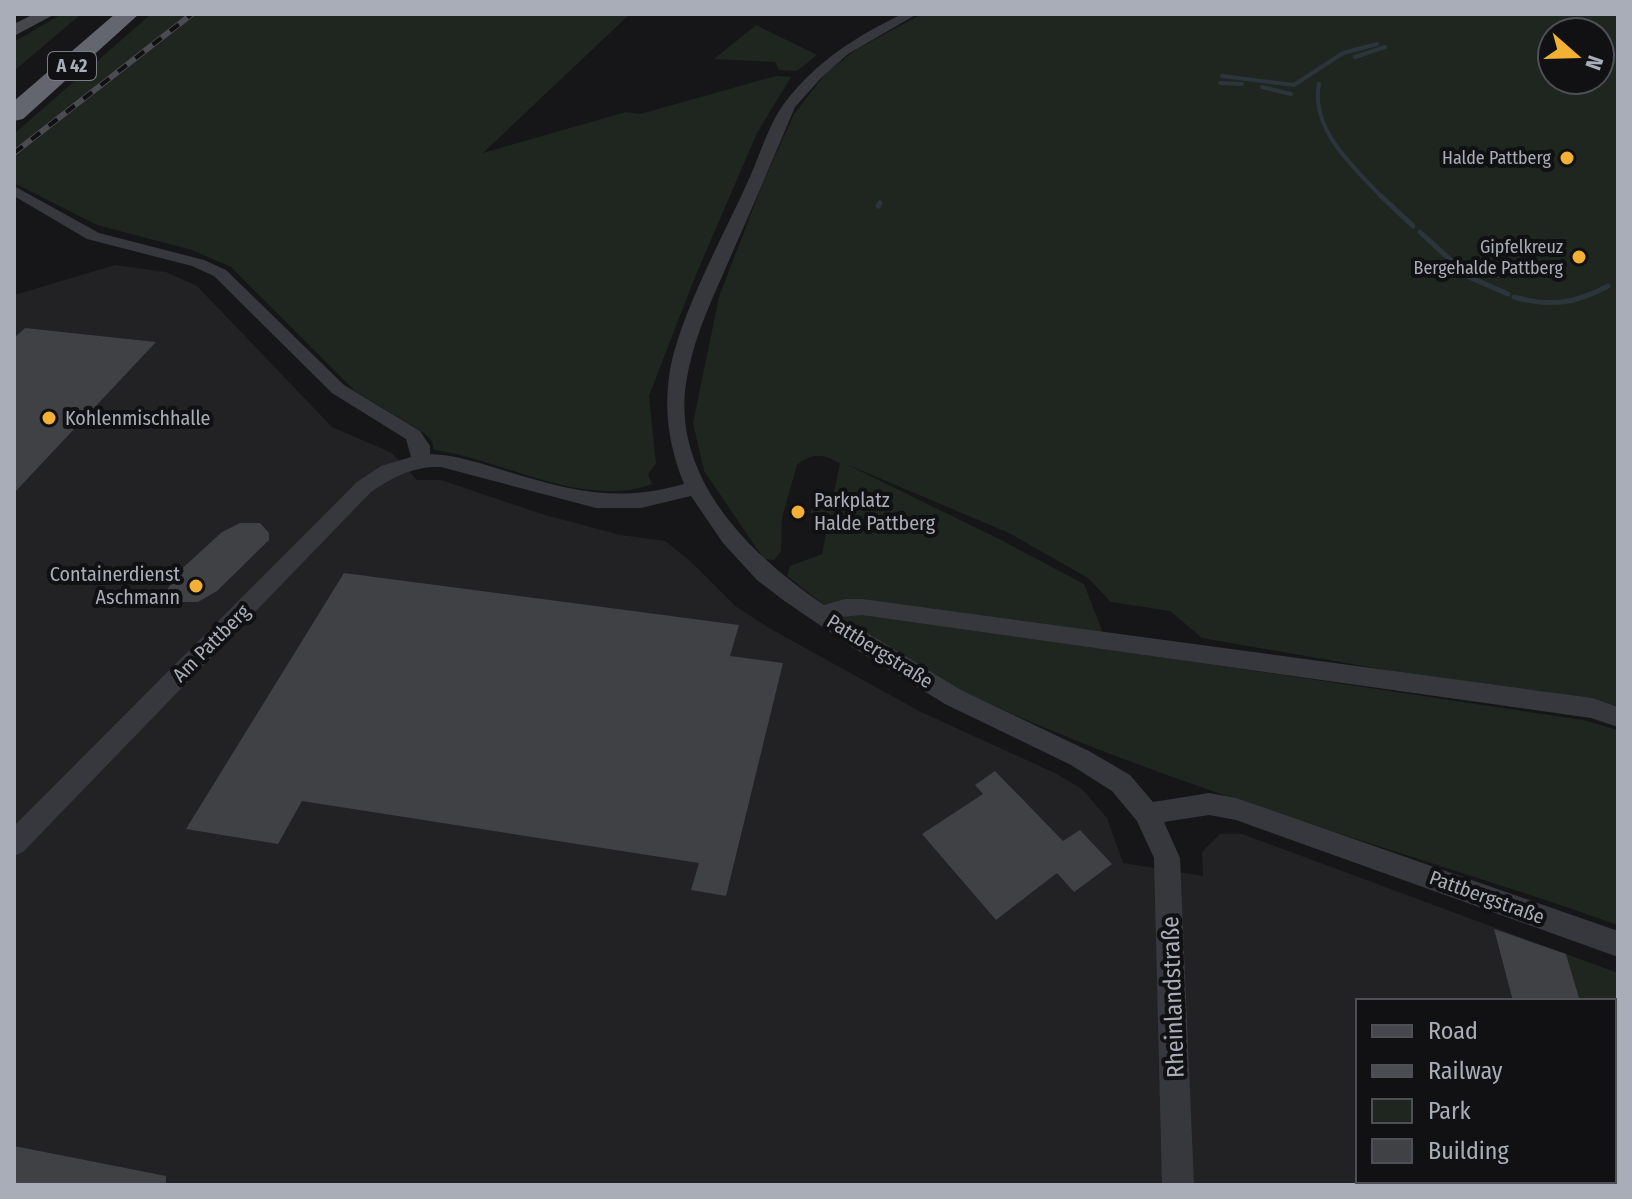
<svg xmlns="http://www.w3.org/2000/svg" width="1632" height="1199" viewBox="0 0 1632 1199" font-family="'Fira Sans Condensed',sans-serif">
<style>
.built{fill:#222225}
.green{fill:#1e261f;fill-rule:evenodd}
.lines{fill:none;stroke-linecap:round;stroke-linejoin:round}
.stream-far1{stroke:#2c353c;stroke-width:4}
.stream{stroke:#2c353c;stroke-width:5}
.building{fill:#404145}
.minor{fill:#37383d;fill-rule:evenodd}
.secondary{fill:#45474d;fill-rule:evenodd}
.motorway{fill:#63666e;fill-rule:evenodd}
.rail-casing{stroke:#4a4c52;stroke-width:6}
.rail{stroke:#111113;stroke-width:4;stroke-dasharray:11;stroke-linecap:butt}
.poi-dot{fill:#f2b134;stroke:#111113;stroke-width:3}
.labels{text-anchor:middle;stroke-width:8;stroke-linejoin:round;paint-order:stroke}
.shield{fill:#111113;stroke:#7b7e86;stroke-width:2}
.shield-label{font-size:18px;font-weight:bold;fill:#a8adb8}
.far-poi-label{font-size:18px;fill:#a8adb8;stroke:#111113;text-anchor:end}
.poi-label{font-size:20px;fill:#a8adb8;stroke:#111113;text-anchor:start}
.street-label{font-size:20px;fill:#a8adb8;stroke:#111113}
.near-street-label{font-size:24px;fill:#a8adb8;stroke:#111113}
</style>
<rect width="100%" height="100%" fill="#161618"/>
<g class="built">
<path d="M188 14H196L14 157V150Z"/>
<path d="M115 265 166 272 197 286 332 427 392 453 417 480H441L545 515 621 535 665 541 690 561 735 606 769 628 919 711 1055 773 1082 789 1107 818 1123 863 1203 876 1202 852 1220 834H1242L1566 954 1580 1001H1358V1181H1614V1101L1618 1113V1185H14V295Z"/>
</g>
<g class="green">
<path d="M62 14H81L14 71V42Z"/>
<path d="M151 14H188L14 150V134Z"/>
<path d="M196 14H630L483 153 626 112 640 114 776 76 791 77 757 133 695 277 649 396 656 464 648 474 652 484C584 510 502 459 434 450L432 441 424 433 355 391 231 267 192 250 97 225 14 183V157Z"/>
<path d="M922 14H1618V706L1543 691 1467 684 1202 638 1170 611 1111 602 1088 578 1009 533 846 464 1003 541 1084 584 1109 649 1583 720 1618 730V925C1405 850 1180 792 975 697 908 666 845 622 787 576L790 566 822 554 830 514 810 513 813 504 831 505 840 464C825 454 813 452 797 465L782 518 781 551 774 560 764 559 704 471 693 423 719 297 762 185 794 114 826 73 857 49ZM1552 32H1600V80H1552Z"/>
<path d="M756 25 817 55 797 71 779 70 775 62 714 59Z"/>
<path d="M1566 954 1618 973V1113L1614 1101V1001H1580Z"/>
</g>
<g class="lines">
<g class="stream-far1">
<path d="M1355 57 1385 47"/>
<path d="M1222 76 1294 85 1343 53 1377 44"/>
<path d="M1220 83 1242 84"/>
<path d="M1319 84C1310 129 1354 168 1383 198"/>
<path d="M1262 87 1291 94"/>
</g>
<g class="stream">
<path d="M1381 196 1413 226"/>
<path d="M878 206 880 203"/>
<path d="M1420 232 1469 277 1508 294"/>
<path d="M1514 297C1550 307 1575 304 1608 286"/>
</g>
</g>
<g class="building">
<path d="M25 328 156 342 14 493V338Z"/>
<path d="M240 523H260L269 533V540L217 591 198 602H176L167 591 175 575 222 532Z"/>
<path d="M344 573 739 625 730 656 783 663 726 896 691 890 699 863 302 801 278 844 186 829Z"/>
<path d="M995 771 1063 841 1080 830 1112 864 1074 892 1057 873 996 920 922 834 983 794 975 785Z"/>
<path d="M1494 929 1566 954 1580 1001H1513Z"/>
<path d="M14 1146 166 1176V1185H14Z"/>
</g>
<g class="lines">
<path class="minor" d="M902 14H917L848 54 821 78 795 107C774 157 752 208 730 258 714 295 696 332 688 372 666 473 748 554 824 605L845 599H862L1592 698 1618 707V727L1591 718 862 615 841 617 961 690 1089 751 1130 775 1153 802 1209 793 1236 798 1618 931V957L1236 820 1209 815 1164 822 1180 858 1194 1185H1162L1154 858 1137 821 1112 791 1071 765 945 704 852 647 783 600 757 580 723 543 691 496 641 508H596L441 467C413 466 393 477 371 492L23 852 14 856V826L357 482 381 466 411 457 406 439 332 393 214 276 192 266 87 239 14 196V186L99 233 204 260 226 270 344 385 420 431 430 446V454C457 455 483 464 509 472 572 491 619 503 684 484 670 449 664 415 669 377 676 321 725 233 749 179 760 155 769 123 786 101 817 61 857 36 902 14Z"/>
<path class="secondary" d="M34 14H55L14 36V24Z"/>
<path class="motorway" d="M115 14H139L23 119 14 121V101Z"/>
<g class="rail-casing">
<path id="rail" d="M14 153 192 14"/>
</g>
<use href="#rail" class="rail"/>
</g>
<g class="poi-dot">
<circle cx="1567" cy="158" r="8"/>
<circle cx="1579" cy="257" r="8"/>
<circle cx="49" cy="418" r="8"/>
<circle cx="798" cy="512" r="8"/>
<circle cx="196" cy="586" r="8"/>
</g>
<g class="labels">
<rect class="shield" x="48" y="52" width="48" height="28" rx="6"/>
<g class="shield-label">
<text x="72" y="72">A 42</text>
</g>
<g class="far-poi-label">
<text x="1551" y="164">Halde Pattberg</text>
<text x="1563" y="253">Gipfelkreuz<tspan x="1563" dy="21">Bergehalde Pattberg</tspan></text>
</g>
<g class="poi-label">
<text x="65" y="425">Kohlenmischhalle</text>
<text x="814" y="507">Parkplatz<tspan x="814" dy="23">Halde Pattberg</tspan></text>
<text x="180" y="581" text-anchor="end">Containerdienst<tspan x="180" dy="23">Aschmann</tspan></text>
</g>
<g class="street-label">
<text transform="translate(211 643) rotate(-45)" y="7">Am Pattberg</text>
<text transform="translate(880 651) rotate(32)" y="7">Pattbergstraße</text>
<text transform="translate(1487 897) rotate(20)" y="7">Pattbergstraße</text>
</g>
<g class="near-street-label">
<text transform="translate(1173 997) rotate(-92)" y="8">Rheinlandstraße</text>
</g>
</g>
<rect width="1632" height="1199" fill="none" stroke="#a8adb8" stroke-width="32"/>
<rect x="1356" y="999" width="260" height="184" fill="#111113" stroke="#4d4f55" stroke-width="2"/>
<rect x="1372" y="1025" width="40" height="12" fill="#45474d" stroke="#4d4f55" stroke-width="2"/>
<text x="1428" y="1039" font-size="24" fill="#a8adb8">Road</text>
<rect x="1372" y="1065" width="40" height="12" fill="#4a4c52" stroke="#4d4f55" stroke-width="2"/>
<text x="1428" y="1079" font-size="24" fill="#a8adb8">Railway</text>
<rect x="1372" y="1099" width="40" height="24" fill="#1e261f" stroke="#4d4f55" stroke-width="2"/>
<text x="1428" y="1119" font-size="24" fill="#a8adb8">Park</text>
<rect x="1372" y="1139" width="40" height="24" fill="#404145" stroke="#4d4f55" stroke-width="2"/>
<text x="1428" y="1159" font-size="24" fill="#a8adb8">Building</text>
<g transform="translate(1576 56) rotate(110)"><circle r="38" fill="#111113" stroke="#4d4f55" stroke-width="2"/>
<path d="M0-6L14 30L0 20L-14 30Z" fill="#f2b134"/>
<text y="-12" font-size="22" font-weight="bold" text-anchor="middle" fill="#a8adb8">N</text>
</g>
</svg>
